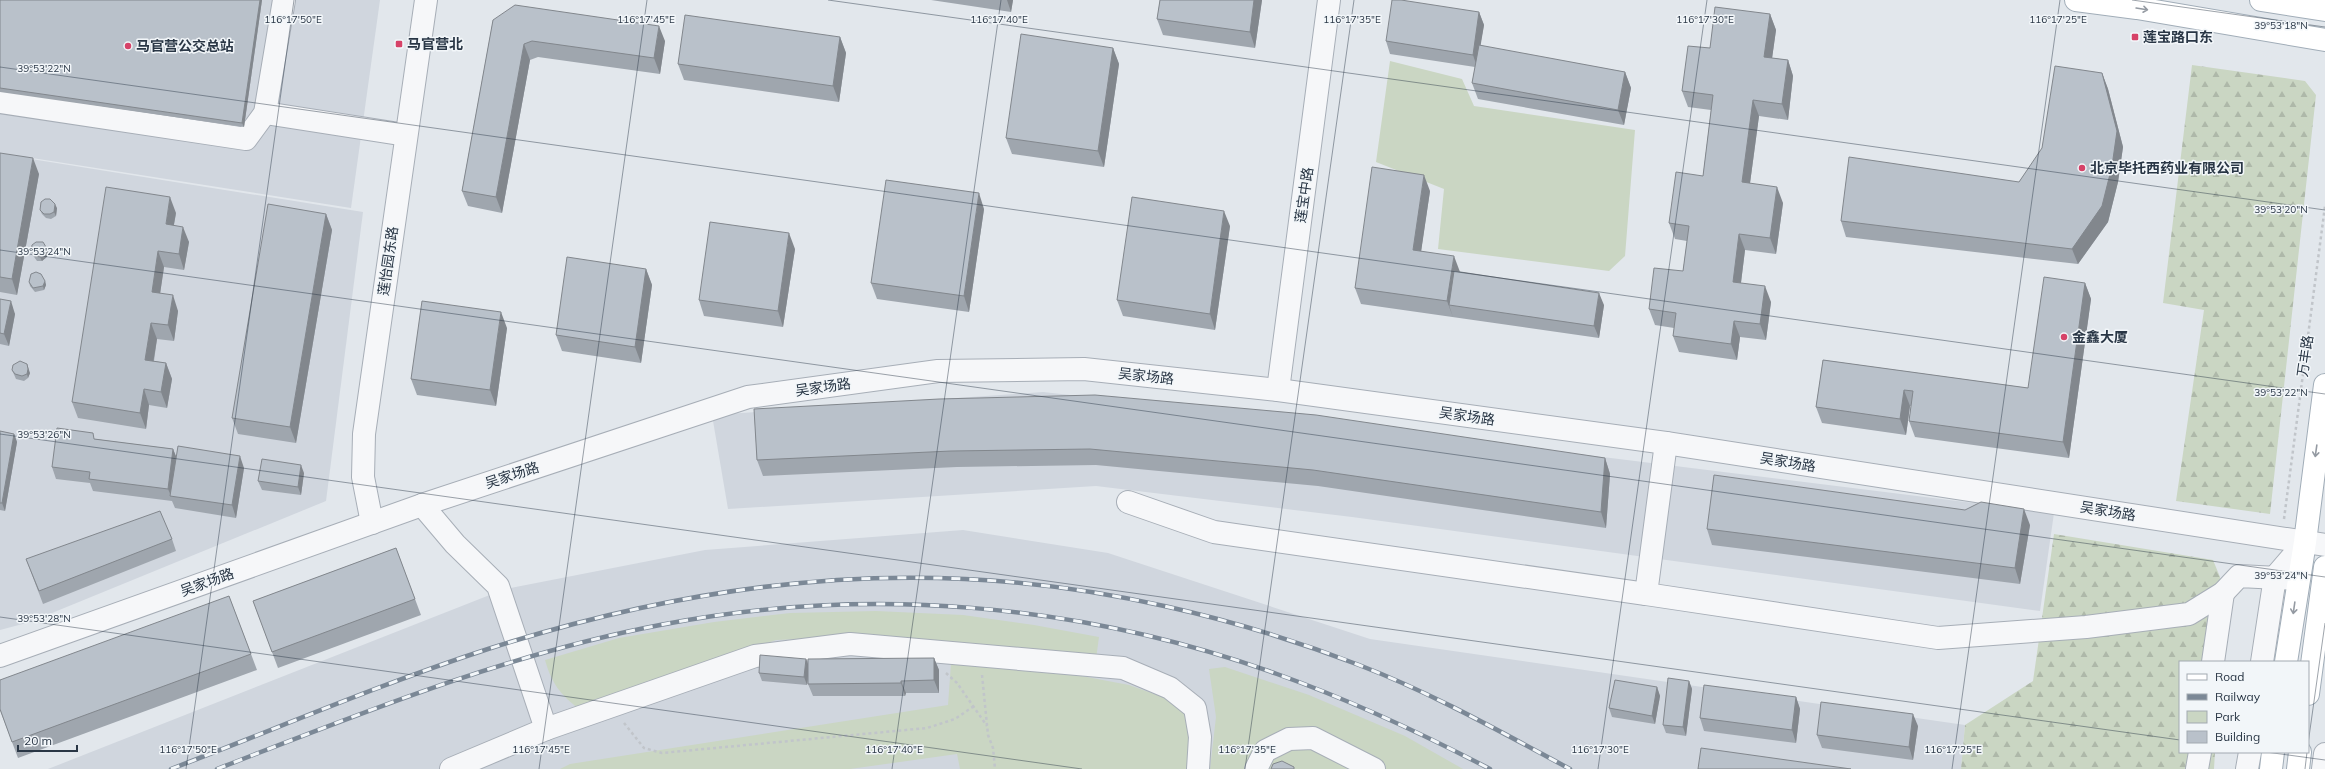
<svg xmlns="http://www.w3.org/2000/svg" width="2325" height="769" viewBox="0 0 2325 769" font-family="Mulish,'Noto Sans SC',sans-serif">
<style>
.built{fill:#d0d6de}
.green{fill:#cad6c3}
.forest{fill:url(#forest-firs)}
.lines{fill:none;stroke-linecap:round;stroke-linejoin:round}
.minor-casing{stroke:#a7aeb7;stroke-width:24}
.major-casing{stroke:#a1adb8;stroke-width:24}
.path{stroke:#c1c5ca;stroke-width:2.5;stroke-dasharray:3 3;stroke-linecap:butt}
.minor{stroke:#f6f7f9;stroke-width:22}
.major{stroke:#fff;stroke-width:22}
.rail-casing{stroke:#7b8896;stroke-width:4.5}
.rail{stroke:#f2f6f9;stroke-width:3;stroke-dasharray:9;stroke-linecap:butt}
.wall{fill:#9fa6ae}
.shaded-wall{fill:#82878d}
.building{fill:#b9c1ca;stroke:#82878d}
.oneway{stroke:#949aa2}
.ticks{fill:none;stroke:#293645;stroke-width:1;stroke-opacity:0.45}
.poi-dot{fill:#d64268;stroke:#f2f6f9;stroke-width:1.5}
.labels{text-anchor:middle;stroke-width:3;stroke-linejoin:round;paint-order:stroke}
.poi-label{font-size:14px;font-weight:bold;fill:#293645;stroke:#f2f6f9;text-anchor:start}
.street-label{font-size:14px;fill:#293645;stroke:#f2f6f9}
.ticks-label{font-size:10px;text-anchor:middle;fill:#293645;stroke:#f2f6f9;stroke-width:3;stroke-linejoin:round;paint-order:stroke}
</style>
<defs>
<pattern id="forest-firs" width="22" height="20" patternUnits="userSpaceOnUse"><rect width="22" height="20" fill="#cad6c3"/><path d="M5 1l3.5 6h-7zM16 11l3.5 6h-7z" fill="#aeb8a9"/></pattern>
</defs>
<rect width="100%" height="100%" fill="#e2e7ec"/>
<g class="built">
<path d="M0 0H380L351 208 0 153Z"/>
<path d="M0 154 363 212 326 501 30 622 0 630Z"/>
<path d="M1043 392 1378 429 2054 513 2040 611 1352 517 1096 486 728 509 712 415Z"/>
<path d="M963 530 1108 553 1370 639 1965 725 1961 769H48L505 589 705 550Z"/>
</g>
<g class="green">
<path d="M1390 61 1462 79 1474 106 1635 130 1625 256 1609 271 1438 249 1444 189 1376 162Z"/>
<path d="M876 611 963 615 1034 625 1099 637 1096 659 828 638 776 640 579 709C560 694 552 684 545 660L619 638 714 622 790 613Z"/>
<path d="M951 664 1050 670 1129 685 1171 700 1190 718 1191 769H960L957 754 850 769H560L570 764 948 705Z"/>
<path d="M1225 667 1309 695 1405 736 1463 769H1210L1216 717 1209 669Z"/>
</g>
<g class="forest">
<path d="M2192 65 2305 81 2316 95 2270 514 2176 501 2204 310 2163 303Z"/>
<path d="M2054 534 2213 560 2220 577 2218 662H2180V752H2215L2214 769H1961L1965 725 2033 681Z"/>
</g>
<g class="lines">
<g class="minor-casing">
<g id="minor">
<path d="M0 102 246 139 265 113 284 0"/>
<path d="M265 113 406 135"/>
<path d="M1278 390 1329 0"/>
<path d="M1666 443 1646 594 1938 638 2086 627 2189 614 2223 593 2239 576 2298 579"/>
<path d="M1128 502 1214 532 1646 594"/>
<path d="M422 505 455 544 498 586 546 729"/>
<path d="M372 523 363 477 364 434 426 0"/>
<path d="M0 656 422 505 748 397 938 371 1084 369 1278 390 1666 443 2325 545"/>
<path d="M2213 662 2223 593"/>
<path d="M2262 662 2275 577 2305 542"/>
<path d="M451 769 546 729 755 656 850 644 1123 668 1170 688 1195 708 1200 737 1198 769"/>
<path d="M1256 769 1265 751 1289 739 1313 738 1374 769"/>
<path d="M2197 769 2200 752"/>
<path d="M2247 769 2250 752"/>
<path d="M2323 769 2325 754"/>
</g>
</g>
<g class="major-casing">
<g id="major">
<path d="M2076 0 2137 8 2325 40"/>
<path d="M2261 0 2325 10"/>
<path d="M2286 662 2305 542 2325 385"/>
<path d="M2308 694 2325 567"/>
<path d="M2271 769 2273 752"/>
<path d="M2298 769 2300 752"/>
</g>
</g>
<g class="path">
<path d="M2284 519 2325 206"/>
<path d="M946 673 957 683 987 726"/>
<path d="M982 675 988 735 993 748 995 769"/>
<path d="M624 723 644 748 662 753 927 728 955 719 974 706"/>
</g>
<use href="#minor" class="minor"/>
<use href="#major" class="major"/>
<g class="rail-casing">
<g id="rail">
<path d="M171 769C276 729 380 684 488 649 641 600 804 571 965 579 1098 585 1235 617 1359 665 1432 693 1501 732 1570 769"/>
<path d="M217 769C362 713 507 654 660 625 867 585 1079 603 1277 674 1350 700 1421 733 1490 769"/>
</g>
</g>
<use href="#rail" class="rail"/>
</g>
<g class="wall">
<path d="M0 0H262L244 127 0 92Z"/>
<path d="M931 0H1013L1011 12Z"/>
<path d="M1160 0H1262L1255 48 1163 35 1157 19Z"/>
<path d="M1479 12 1484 25 1480 46 1625 72 1631 88 1624 125 1478 99 1472 83 1475 67 1390 54 1386 41Z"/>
<path d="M1770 14 1776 30 1772 58 1788 60 1793 76 1788 120 1759 116 1750 183 1783 203 1776 254 1745 250 1741 283 1771 302 1766 340 1740 337 1737 360 1679 352 1673 336 1674 328 1655 325 1649 309 1683 271 1687 241 1675 239 1669 223 1703 176 1711 110 1688 107 1682 91 1710 48Z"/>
<path d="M493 20 665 41 660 74 538 57 530 60 502 213 468 206 462 191Z"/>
<path d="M840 37 846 53 839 102 684 80 678 64Z"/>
<path d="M1113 48 1119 64 1104 167 1012 154 1006 138Z"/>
<path d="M2102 73 2108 89 2123 147 2118 182 2108 222 2078 264 1846 237 1841 221 2019 182Z"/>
<path d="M0 153 39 174 17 295 0 292Z"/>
<path d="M1430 191 1421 251 1460 272 1604 305 1599 338 1361 304 1355 288Z"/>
<path d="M57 208 56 216 51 219 46 218 42 214 40 210Z"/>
<path d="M984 209 969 312 877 299 871 283Z"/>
<path d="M176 213 174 225 189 242 184 270 164 267 160 293 178 311 174 341 157 339 154 361 166 363 172 379 167 408 149 405 146 429 78 418 72 402Z"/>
<path d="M326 214 332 230 296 443 238 434 232 418Z"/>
<path d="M1230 226 1215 330 1123 316 1117 300Z"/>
<path d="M795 249 783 327 704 316 699 300Z"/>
<path d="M31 250 48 251V256L42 261H37L32 254Z"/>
<path d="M646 269 652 285 641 363 562 351 556 335Z"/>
<path d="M45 281 46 285 44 290 35 292 30 286 29 282Z"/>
<path d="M2085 283 2091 299 2069 458 1915 437 1909 421 1911 406H1910L1906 435 1822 423 1816 407 1823 360 2028 388Z"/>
<path d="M0 299 15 314 9 346 0 344Z"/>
<path d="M507 328 496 406 417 395 411 379Z"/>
<path d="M12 370 30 373 28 378 24 381 16 379Z"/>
<path d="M754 409 1605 458 1610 474 1606 528 1318 486 1096 465 957 467 763 476 757 460Z"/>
<path d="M0 431 14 434 17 442 5 511 0 510Z"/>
<path d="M95 439 173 449 176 457 244 468 236 518 175 508 172 501 93 491 90 483 56 479 52 467Z"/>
<path d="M304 473 301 495 262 490 258 481Z"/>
<path d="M2030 525 2020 584 1712 545 1707 529Z"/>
<path d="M172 539 176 551 43 604 26 559Z"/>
<path d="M396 548 421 615 278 668 253 601Z"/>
<path d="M229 596 257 670 18 758 0 710Z"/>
<path d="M934 658 939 670V693H906L905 696H813L808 684V680L807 685 762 681 759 673 806 659 808 663Z"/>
<path d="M1689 681 1692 689 1686 736 1666 733 1663 725Z"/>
<path d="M1657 687 1660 696 1655 724 1612 717 1609 708Z"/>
<path d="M1796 697 1800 709 1796 743 1704 731 1700 718Z"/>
<path d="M1918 726 1913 760 1822 748 1817 735Z"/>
</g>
<g class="shaded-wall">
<path d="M260 0H262L244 127 242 123Z"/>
<path d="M1007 0H1013L1011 12Z"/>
<path d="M1254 0H1262L1255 48 1250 32Z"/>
<path d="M1479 12 1484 25 1477 67 1473 55Z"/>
<path d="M1770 14 1776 30 1770 73 1764 57Z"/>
<path d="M659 26 665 41 660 74 654 58Z"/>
<path d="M840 37 846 53 839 102 833 86Z"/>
<path d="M524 44 530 60 502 213 496 197Z"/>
<path d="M1113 48 1119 64 1104 167 1098 151Z"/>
<path d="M1788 60 1793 76 1788 120 1782 104Z"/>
<path d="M1625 72 1631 88 1624 125 1618 110Z"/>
<path d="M2102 73 2108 89 2123 147 2118 182 2108 222 2078 264 2072 249Z"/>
<path d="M1753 100 1759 116 1748 198 1742 182Z"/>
<path d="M33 158 39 174 17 295 12 279Z"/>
<path d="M1424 175 1430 191 1419 266 1413 250Z"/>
<path d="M1777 187 1783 203 1776 254 1770 238Z"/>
<path d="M979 193 984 209 969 312 964 296Z"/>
<path d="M170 197 176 213 171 240 166 224Z"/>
<path d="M55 204 57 208 56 216 54 212Z"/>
<path d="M1224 211 1230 226 1215 330 1210 314Z"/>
<path d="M326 214 332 230 296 443 290 427Z"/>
<path d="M183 227 189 242 184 270 179 254Z"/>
<path d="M789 233 795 249 783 327 778 311Z"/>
<path d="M1739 234 1745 250 1739 298 1733 282Z"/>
<path d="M46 247 48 251V256L42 261 40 257Z"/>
<path d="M158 251 164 267 158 308 152 292Z"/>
<path d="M1454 256 1460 272 1449 305 1453 317 1447 301Z"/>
<path d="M646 269 652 285 641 363 635 347Z"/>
<path d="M45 281 46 285 44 290 43 286Z"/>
<path d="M2085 283 2091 299 2069 458 2063 442Z"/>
<path d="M1765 286 1771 302 1766 340 1760 324Z"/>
<path d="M1599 293 1604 305 1599 338 1594 326Z"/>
<path d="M173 295 178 311 174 341 168 325Z"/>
<path d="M11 301 15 314 9 346 4 334Z"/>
<path d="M501 312 507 328 496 406 490 390Z"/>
<path d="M1734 321 1740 337 1737 360 1731 344Z"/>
<path d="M151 323 157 339 151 376 145 360Z"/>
<path d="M166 363 172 379 167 408 161 392Z"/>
<path d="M27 364 30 373 28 378 27 374Z"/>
<path d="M144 389 149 405 146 429 140 413Z"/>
<path d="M1904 390 1910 406 1906 435 1900 419Z"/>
<path d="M14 434 17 442 5 511 2 503Z"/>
<path d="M173 449 178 461 171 496 168 489Z"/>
<path d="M240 456 244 468 236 518 232 505Z"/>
<path d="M1605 458 1610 474 1606 528 1601 512Z"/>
<path d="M301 465 304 473 301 495 298 487Z"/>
<path d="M2024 509 2030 525 2020 584 2015 568Z"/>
<path d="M934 658 939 670V693L934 680Z"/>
<path d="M806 659 809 667 807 685 804 677Z"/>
<path d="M901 681 906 693 905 696 901 683Z"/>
<path d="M1689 681 1692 689 1686 736 1683 727Z"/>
<path d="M1657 687 1660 696 1655 724 1652 716Z"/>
<path d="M1796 697 1800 709 1796 743 1792 730Z"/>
<path d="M1913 714 1918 726 1913 760 1909 747Z"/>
</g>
<g class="building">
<path d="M0 0H260L242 123 0 88Z"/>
<path d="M1160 0H1254L1250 32 1157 19Z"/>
<path d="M1392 0H1401L1479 12 1473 55 1386 41Z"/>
<path d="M515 5 659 26 654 58 532 41 524 44 496 197 462 191 493 20Z"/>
<path d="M1715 7 1770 14 1764 57 1788 60 1782 104 1753 100 1742 182 1777 187 1770 238 1739 234 1733 282 1765 286 1760 324 1734 321 1731 344 1673 336 1676 313 1649 309 1654 268 1683 271 1689 226 1669 223 1676 172 1703 176 1713 95 1682 91 1688 46 1710 48Z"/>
<path d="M685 15 840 37 833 86 678 64Z"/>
<path d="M1021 34 1113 48 1098 151 1006 138Z"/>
<path d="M1479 45 1625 72 1618 110 1472 83Z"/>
<path d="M2055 66 2102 73 2117 131 2112 166 2102 206 2072 249 1841 221 1849 157 2019 182 2042 148Z"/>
<path d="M0 153 33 158 12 279 0 277Z"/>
<path d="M1372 167 1424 175 1413 250 1454 256 1447 301 1355 288Z"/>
<path d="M886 180 979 193 964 296 871 283Z"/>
<path d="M106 187 170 197 166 224 183 227 179 254 158 251 152 292 173 295 168 325 151 323 145 360 166 363 161 392 144 389 140 413 72 402Z"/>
<path d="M1132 197 1224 211 1210 314 1117 300Z"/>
<path d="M45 199H50L55 204 54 212 50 214H44L40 210 41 202Z"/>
<path d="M268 204 326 214 290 427 232 418Z"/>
<path d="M710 222 789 233 778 311 699 300Z"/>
<path d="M36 242H43L46 247V252L40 257 35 256 31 250 32 245Z"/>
<path d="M567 257 646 269 635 347 556 335Z"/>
<path d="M1454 271 1599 293 1594 326 1449 305Z"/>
<path d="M36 272 41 274 45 281 43 286 33 288 29 282 31 274Z"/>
<path d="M2044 277 2085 283 2063 442 1909 421 1913 391 1904 390 1900 419 1816 407 1823 360 2028 388Z"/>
<path d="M0 299 11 301 4 334 0 333Z"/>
<path d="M422 301 501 312 490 390 411 379Z"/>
<path d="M20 361 27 364 28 369 27 374 22 376 15 374 12 370 13 365Z"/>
<path d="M1095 395 1316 415 1605 458 1601 512 1313 470 1090 449 951 451 757 460 754 409 939 399Z"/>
<path d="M57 428 93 433 94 439 173 449 168 489 89 479 90 472 52 467Z"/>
<path d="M0 431 14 434 2 503H0Z"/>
<path d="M178 446 240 456 232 505 170 496Z"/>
<path d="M262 459 301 465 298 487 258 481Z"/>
<path d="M1714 475 1965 510 1981 502 2024 509 2015 568 1707 529Z"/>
<path d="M160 511 172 539 39 591 26 559Z"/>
<path d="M396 548 415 599 272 652 253 601Z"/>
<path d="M229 596 251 654 12 742 0 709V680Z"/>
<path d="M760 655 806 659 804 677 759 673Z"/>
<path d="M934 658V680L901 681V683L808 684V659Z"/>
<path d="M1668 678 1689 681 1683 727 1663 725Z"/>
<path d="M1615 680 1657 687 1652 716 1609 708Z"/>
<path d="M1704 685 1796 697 1792 730 1700 718Z"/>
<path d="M1821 702 1913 714 1909 747 1817 735Z"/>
<path d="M1701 748 1851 769H1698Z"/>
<path d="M1282 761 1294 767V769H1271L1273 764Z"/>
</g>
<defs><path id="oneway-shaft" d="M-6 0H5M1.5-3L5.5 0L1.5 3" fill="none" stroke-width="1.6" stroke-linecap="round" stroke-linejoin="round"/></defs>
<g class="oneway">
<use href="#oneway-shaft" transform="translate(2142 9) rotate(9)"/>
<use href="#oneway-shaft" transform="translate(2316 451) rotate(98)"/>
<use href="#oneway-shaft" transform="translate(2294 608) rotate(98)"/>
</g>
<path class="ticks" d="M828 0 2325 210M2132 0 2325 27M0 67 2325 394M0 250 2325 577M0 434 2180 740M0 617 1082 769M2308 744 2325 623M2266 752 2325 760M186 769 294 0M539 769 647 0M892 769 1001 0M1245 769 1354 0M1598 769 1707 0M1952 769 2060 0M2305 769 2307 752"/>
<g class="poi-dot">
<rect x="2131" y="33" width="8" height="8" rx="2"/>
<rect x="395" y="40" width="8" height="8" rx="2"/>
<circle cx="128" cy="46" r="4"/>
<circle cx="2082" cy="168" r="4"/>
<circle cx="2064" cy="337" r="4"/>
</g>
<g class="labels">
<g class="poi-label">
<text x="2143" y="42">莲宝路口东</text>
<text x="407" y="49">马官营北</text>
<text x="136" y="51">马官营公交总站</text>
<text x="2090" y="173">北京毕托西药业有限公司</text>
<text x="2072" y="342">金鑫大厦</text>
</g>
<g class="street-label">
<text transform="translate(1304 195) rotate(-82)" y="5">莲宝中路</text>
<text transform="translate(388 261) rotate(-82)" y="5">莲怡园东路</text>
<text transform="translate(2305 356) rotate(-82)" y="5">万丰路</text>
<text transform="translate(1146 376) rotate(6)" y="5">吴家场路</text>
<text transform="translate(823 387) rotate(-8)" y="5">吴家场路</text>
<text transform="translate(1467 416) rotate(8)" y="5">吴家场路</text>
<text transform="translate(1788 462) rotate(9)" y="5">吴家场路</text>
<text transform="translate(512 475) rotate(-18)" y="5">吴家场路</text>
<text transform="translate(2108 511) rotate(9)" y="5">吴家场路</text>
<text transform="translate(207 582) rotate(-20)" y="5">吴家场路</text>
</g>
</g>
<g class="ticks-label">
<text x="293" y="23">116°17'50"E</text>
<text x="646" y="23">116°17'45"E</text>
<text x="999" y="23">116°17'40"E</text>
<text x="1352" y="23">116°17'35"E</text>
<text x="1705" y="23">116°17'30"E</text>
<text x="2058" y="23">116°17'25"E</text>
<text x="2281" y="29">39°53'18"N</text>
<text x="44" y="72">39°53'22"N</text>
<text x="2281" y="213">39°53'20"N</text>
<text x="44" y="255">39°53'24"N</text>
<text x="2281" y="396">39°53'22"N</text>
<text x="44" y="438">39°53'26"N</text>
<text x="2281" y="579">39°53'24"N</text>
<text x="44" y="622">39°53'28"N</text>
<text x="188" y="753">116°17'50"E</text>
<text x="541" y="753">116°17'45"E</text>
<text x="894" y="753">116°17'40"E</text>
<text x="1247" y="753">116°17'35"E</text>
<text x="1600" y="753">116°17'30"E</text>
<text x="1953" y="753">116°17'25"E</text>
</g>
<rect x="2179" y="661" width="130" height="92" fill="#f2f6f9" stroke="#a2a9b1"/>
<rect x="2187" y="674" width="20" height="6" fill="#ffffff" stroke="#a2a9b1"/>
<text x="2215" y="681" font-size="12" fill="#293645">Road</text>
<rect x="2187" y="694" width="20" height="6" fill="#7b8896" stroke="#a2a9b1"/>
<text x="2215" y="701" font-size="12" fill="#293645">Railway</text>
<rect x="2187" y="711" width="20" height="12" fill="#cad6c3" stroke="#a2a9b1"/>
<text x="2215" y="721" font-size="12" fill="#293645">Park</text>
<rect x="2187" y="731" width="20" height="12" fill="#b9c1ca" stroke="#a2a9b1"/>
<text x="2215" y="741" font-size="12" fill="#293645">Building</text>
<path d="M18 745v6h59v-6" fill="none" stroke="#293645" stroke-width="2"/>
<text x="24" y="745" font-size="12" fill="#293645" stroke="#f2f6f9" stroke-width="3" paint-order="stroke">20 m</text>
</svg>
